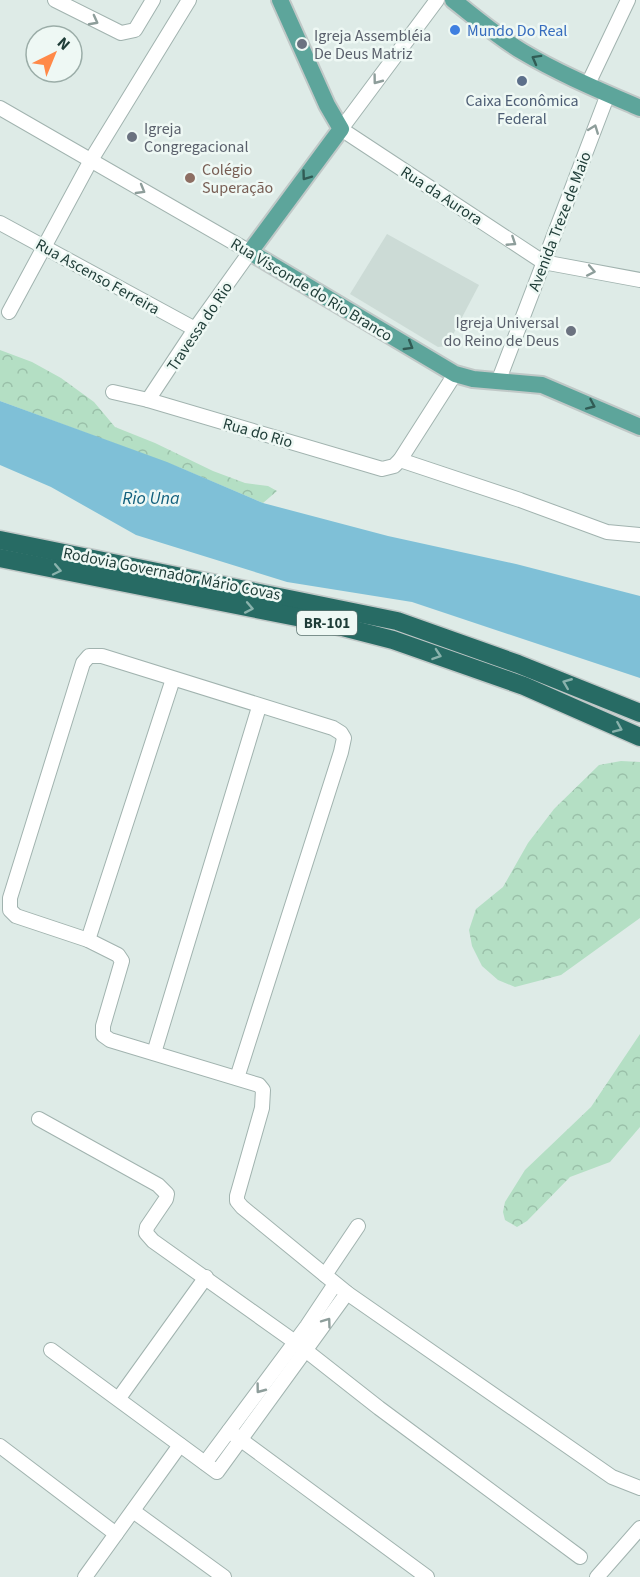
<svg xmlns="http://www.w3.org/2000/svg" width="640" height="1577" viewBox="0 0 640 1577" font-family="'Source Sans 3',sans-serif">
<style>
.built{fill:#ccdbd6}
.forest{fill:url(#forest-crowns)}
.water{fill:#7fc0d7}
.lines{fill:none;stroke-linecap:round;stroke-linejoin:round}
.minor-casing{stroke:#a1b3af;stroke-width:16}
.major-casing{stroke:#c0c8c7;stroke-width:20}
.highway-casing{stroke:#c0c8c7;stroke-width:21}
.minor{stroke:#fff;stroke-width:14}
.major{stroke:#5da59b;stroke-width:16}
.highway{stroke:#276b64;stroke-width:18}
.oneway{stroke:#8e9e9b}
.oneway2{stroke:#315c55}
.oneway3{stroke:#8ab2ac}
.shop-dot{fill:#3f7fe0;stroke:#eef8f4;stroke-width:2}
.worship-dot{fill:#6b7280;stroke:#eef8f4;stroke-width:2}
.service-dot{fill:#5c6f8a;stroke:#eef8f4;stroke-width:2}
.education-dot{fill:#8d6e63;stroke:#eef8f4;stroke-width:2}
.labels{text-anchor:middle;stroke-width:5;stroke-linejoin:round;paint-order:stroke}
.shield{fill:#eef8f4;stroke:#5c7470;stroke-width:1.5}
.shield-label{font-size:15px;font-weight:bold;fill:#1e3c37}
.shop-label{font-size:16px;fill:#366cbe;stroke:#eef8f4;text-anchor:start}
.worship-label{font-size:16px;fill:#5b616d;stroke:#eef8f4;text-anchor:start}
.service-label{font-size:16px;fill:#4e5e75;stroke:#eef8f4}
.education-label{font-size:16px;fill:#785e54;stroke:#eef8f4;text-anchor:start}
.street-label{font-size:16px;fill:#1e3c37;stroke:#eef8f4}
.water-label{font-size:18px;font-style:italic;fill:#12607d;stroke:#eef8f4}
</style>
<defs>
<pattern id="forest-crowns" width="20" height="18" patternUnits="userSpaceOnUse" patternTransform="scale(1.5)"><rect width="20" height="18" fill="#b4dfc4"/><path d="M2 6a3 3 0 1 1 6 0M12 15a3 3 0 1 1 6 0" fill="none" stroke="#9ac0a9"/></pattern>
</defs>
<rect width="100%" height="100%" fill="#deebe7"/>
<path class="built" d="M387 234 479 285 447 346 438 347 350 294Z"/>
<g class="forest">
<path d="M0 350 32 362 61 378 94 402 115 427 155 443 213 471 245 483 268 486 277 491 263 503 178 467 0 401Z"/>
<path d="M621 761 640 762V918L561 975 515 987 498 980 482 966 472 946 469 930 476 909 503 887 528 843 554 809 599 765Z"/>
<path d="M640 1034V1127L610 1162 570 1177 527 1221 517 1227 505 1220 503 1212 505 1202 525 1170 591 1107Z"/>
</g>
<path class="water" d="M0 401 167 462 263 503 388 536 516 564 640 596V678L412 602 287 582 136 535 51 487 0 465Z"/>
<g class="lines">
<g class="minor-casing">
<g id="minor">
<path d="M55 0 121 33 135 30 153 0"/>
<path d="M437 0 341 129 543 262 640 280"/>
<path d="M588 84 628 0"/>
<path d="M0 108 250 252 195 329 148 400"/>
<path d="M0 223 195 329"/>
<path d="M9 312 91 160 189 0"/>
<path d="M498 382 608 94"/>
<path d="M113 392 148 400 382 469 394 466 400 460 455 374"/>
<path d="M400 460 520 500 607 532 640 535"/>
<path d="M88 940 173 679"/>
<path d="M154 1053 259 707"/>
<path d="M237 1078 341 752 344 738 341 733 333 728 102 656H89L83 663 10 898V910L16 916 88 940 118 955 122 961 103 1026V1035L110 1040 259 1085 263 1090 262 1108 237 1196V1201L242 1207 347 1293 612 1477 640 1488"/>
<path d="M39 1119 158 1185 167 1194 166 1199 147 1227 146 1233 153 1241 295 1342 379 1408 580 1557"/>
<path d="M325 1275 358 1226"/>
<path d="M51 1350 217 1472 347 1293"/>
<path d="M119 1398 206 1277"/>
<path d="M229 1431 427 1577"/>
<path d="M0 1446 116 1534"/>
<path d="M205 1463 307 1326 335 1284"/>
<path d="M133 1511 224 1577"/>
<path d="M85 1577 180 1445"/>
<path d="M597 1577 640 1528"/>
</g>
</g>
<g class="major-casing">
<g id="major">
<path d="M280 0 327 105 341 129 250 252 455 374 473 379 542 385 640 427"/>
<path d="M453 0C476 18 498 37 523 52 560 74 601 91 640 108"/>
</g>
</g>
<g class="highway-casing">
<g id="highway">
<path d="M0 540 397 621 518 664 640 713"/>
<path d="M0 558 327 623 393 640 524 686 640 737"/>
</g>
</g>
<use href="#minor" class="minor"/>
<use href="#major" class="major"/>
<use href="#highway" class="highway"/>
</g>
<defs><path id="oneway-chevron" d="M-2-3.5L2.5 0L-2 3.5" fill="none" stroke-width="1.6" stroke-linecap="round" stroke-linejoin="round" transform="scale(1.5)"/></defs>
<g class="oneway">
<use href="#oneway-chevron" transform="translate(94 21) rotate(28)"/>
<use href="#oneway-chevron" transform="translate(377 80) rotate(127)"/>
<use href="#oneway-chevron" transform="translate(594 129) rotate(-69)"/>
<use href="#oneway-chevron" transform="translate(141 190) rotate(30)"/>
<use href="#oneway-chevron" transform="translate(512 242) rotate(33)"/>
<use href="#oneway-chevron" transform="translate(591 271) rotate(11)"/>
<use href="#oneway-chevron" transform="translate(327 1322) rotate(-54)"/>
<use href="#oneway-chevron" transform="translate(260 1389) rotate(127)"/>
</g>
<g class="oneway2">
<use href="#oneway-chevron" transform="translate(536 59) rotate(-151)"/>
<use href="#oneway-chevron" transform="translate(306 176) rotate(126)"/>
<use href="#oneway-chevron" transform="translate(409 346) rotate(31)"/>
<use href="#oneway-chevron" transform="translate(591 405) rotate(24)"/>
</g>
<g class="oneway3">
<use href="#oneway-chevron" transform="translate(57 570) rotate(12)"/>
<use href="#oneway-chevron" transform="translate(249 608) rotate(11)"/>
<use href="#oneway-chevron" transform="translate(437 655) rotate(19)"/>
<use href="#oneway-chevron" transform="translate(567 683) rotate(-158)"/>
<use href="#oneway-chevron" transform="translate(618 728) rotate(23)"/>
</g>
<circle class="shop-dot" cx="455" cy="30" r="6"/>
<g class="worship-dot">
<circle cx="302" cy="44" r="6"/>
<circle cx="132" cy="137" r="6"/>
<circle cx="571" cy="331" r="6"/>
</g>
<circle class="service-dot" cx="522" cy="81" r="6"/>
<circle class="education-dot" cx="190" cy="178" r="6"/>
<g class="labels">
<rect class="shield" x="297" y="611" width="60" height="24" rx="4.5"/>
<g class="shield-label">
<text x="327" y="628">BR-101</text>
</g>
<g class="shop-label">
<text x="467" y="36">Mundo Do Real</text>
</g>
<g class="worship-label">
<text x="314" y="41">Igreja Assembléia<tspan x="314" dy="18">De Deus Matriz</tspan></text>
<text x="144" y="134">Igreja<tspan x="144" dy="18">Congregacional</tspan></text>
<text x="559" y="328" text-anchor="end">Igreja Universal<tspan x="559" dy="18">do Reino de Deus</tspan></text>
</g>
<g class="service-label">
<text x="522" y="106">Caixa Econômica<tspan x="522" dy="18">Federal</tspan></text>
</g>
<g class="education-label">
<text x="202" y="175">Colégio<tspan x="202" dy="18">Superação</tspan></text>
</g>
<g class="street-label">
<text transform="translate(442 195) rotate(33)" y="6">Rua da Aurora</text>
<text transform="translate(559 221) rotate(-69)" y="6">Avenida Treze de Maio</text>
<text transform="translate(98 276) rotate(29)" y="6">Rua Ascenso Ferreira</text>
<text transform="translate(312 289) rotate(31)" y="6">Rua Visconde do Rio Branco</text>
<text transform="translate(199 326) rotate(-56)" y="6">Travessa do Rio</text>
<text transform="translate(258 432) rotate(16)" y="6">Rua do Rio</text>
<text transform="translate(172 573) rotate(11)" y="6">Rodovia Governador Mário Covas</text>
</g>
<g class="water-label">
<text x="151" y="504">Rio Una</text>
</g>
</g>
<g transform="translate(54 54) rotate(43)"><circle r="28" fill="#eef8f4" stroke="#9bada8" stroke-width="1.5"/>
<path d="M0-4.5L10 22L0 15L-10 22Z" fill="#ff8948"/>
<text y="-9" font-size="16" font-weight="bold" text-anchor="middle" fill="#1e3c37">N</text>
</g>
</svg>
